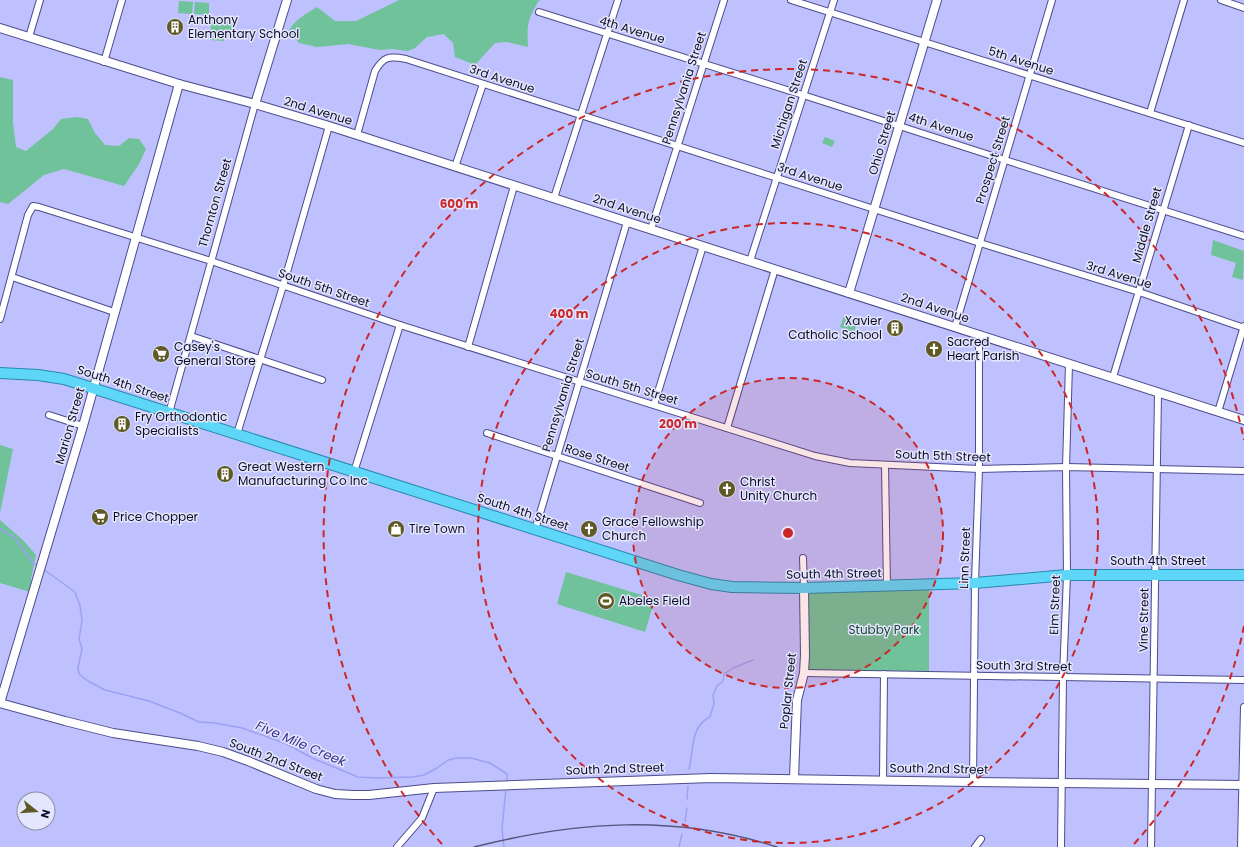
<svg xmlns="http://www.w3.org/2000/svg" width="1244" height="847" viewBox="0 0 1244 847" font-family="Poppins,sans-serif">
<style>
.green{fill:#70c29b}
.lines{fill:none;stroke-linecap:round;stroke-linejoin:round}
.stream{stroke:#9fa0f3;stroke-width:1.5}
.minor-casing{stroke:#4d4c8d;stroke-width:8}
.tertiary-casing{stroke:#4d4c8d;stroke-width:10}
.trunk-casing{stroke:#2789ae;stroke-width:12}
.minor{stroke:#fff;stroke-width:6}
.tertiary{stroke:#fff;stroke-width:8}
.trunk{stroke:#5ed6f8;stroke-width:10}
.rail{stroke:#55557d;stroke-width:1.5}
.ring{fill:none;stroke:#cc2728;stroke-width:2;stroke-dasharray:7 5}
.labels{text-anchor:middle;stroke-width:3;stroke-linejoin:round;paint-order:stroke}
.poi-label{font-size:12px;fill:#0e0d27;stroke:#e4e6fd;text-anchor:start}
.street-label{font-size:12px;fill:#0e0d27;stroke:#e4e6fd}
.park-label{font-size:12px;fill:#164330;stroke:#e4e6fd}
.water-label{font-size:13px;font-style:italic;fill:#3b308e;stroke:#e4e6fd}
.centre{fill:#cc2728;stroke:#e4e6fd;stroke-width:2}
.ring-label{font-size:12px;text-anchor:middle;font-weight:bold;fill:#cc2728;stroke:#e4e6fd;stroke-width:3;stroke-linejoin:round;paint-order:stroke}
</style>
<rect width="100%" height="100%" fill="#bec1fd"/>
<g class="green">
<path d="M399 0H540L538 2C527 21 527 25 528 47L507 42 495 43 475 65 455 57 453 43 444 34 427 37 415 48 408 51 392 49 380 50 348 44 317 47 299 43 289 31C295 19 306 14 317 7L335 21H356Z"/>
<path d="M179 1 193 2 192 14 178 13Z"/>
<path d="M195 2 209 3V15L194 14Z"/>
<path d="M211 22 233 24 232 35H225L224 41 210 40Z"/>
<path d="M0 77 13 80V123L16 147 26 151 53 129 61 119 77 117 88 119 95 133 105 145 119 146 129 138 139 139 146 149 139 164 124 186 64 169 44 175 8 204 0 202Z"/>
<path d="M825 137 835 141 832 147 822 143Z"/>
<path d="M1213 240 1244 251 1243 280 1232 277 1236 263 1211 255Z"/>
<path d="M844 316 858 321 854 332 840 327Z"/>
<path d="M0 445 13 449 0 513Z"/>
<path d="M0 520 23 540 36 555 31 579 33 593 0 583Z"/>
<path d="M566 572 655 599 645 632 557 604Z"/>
<path d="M929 584V675L804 673V588Z"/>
</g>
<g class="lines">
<g class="stream">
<path d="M0 529 14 537 34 564 38 566"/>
<path d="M43 569 75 592 80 606 82 621 79 639 82 649 78 667 79 674 88 681 105 690 149 701 180 713 199 722 215 723 242 728 287 744 312 758 358 777 376 778 413 777 424 775 437 768 448 760 457 758H471L490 763 507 774V782"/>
<path d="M689 769C694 750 690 726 710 717L714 703 713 695 717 686 723 681 724 674 733 668 753 660"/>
<path d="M687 799 688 786"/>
<path d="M685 821 687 808"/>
<path d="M504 847 502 829 506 788"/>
<path d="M679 847 682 834"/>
</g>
<g class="minor-casing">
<g id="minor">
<path d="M791 0 1244 143"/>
<path d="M1221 0 1244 8"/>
<path d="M539 12 803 95 1005 160 1244 236"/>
<path d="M29 37 40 0"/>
<path d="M104 62 122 0"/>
<path d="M1150 113 1184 0"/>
<path d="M357 135 375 71C384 56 389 56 406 59L980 243 1139 292 1244 328"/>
<path d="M455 167 483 84"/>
<path d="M554 198 618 0"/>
<path d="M651 229 724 0"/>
<path d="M750 261 834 0"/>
<path d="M12 277 114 312"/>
<path d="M0 319 28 215 33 206 39 207 211 261 400 325 815 456 850 463 979 469 1066 467 1244 471"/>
<path d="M955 327 1052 0"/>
<path d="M191 336 322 380"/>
<path d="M468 347 514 186"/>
<path d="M1113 377 1189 125"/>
<path d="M654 405 703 246"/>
<path d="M1218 412 1244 326"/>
<path d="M169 413 255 104"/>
<path d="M49 415 83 426"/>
<path d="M727 428 775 269"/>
<path d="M487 433 700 503"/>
<path d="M237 434 283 286 329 126"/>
<path d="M885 465 887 586"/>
<path d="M354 472 400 325"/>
<path d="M535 530 627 222"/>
<path d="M803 558 804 588"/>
<path d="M804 673 1244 680"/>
<path d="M883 780 884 674"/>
<path d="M973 782 975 583 979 469V334"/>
<path d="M397 847 422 818 434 788"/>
<path d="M975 847 981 839"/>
<path d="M1061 847 1063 677 1067 575 1066 467 1069 364"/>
<path d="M1151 847 1158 393"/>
<path d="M1241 847 1244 707"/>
</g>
</g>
<g class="tertiary-casing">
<g id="tertiary">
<path d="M0 28 179 84 255 104 329 126 1244 420"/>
<path d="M179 84 83 426 0 703 65 721 113 733 198 746 223 752 248 761 316 789 335 794 353 795H369L434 788 711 778 973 782 1244 785"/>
<path d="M255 104 287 0"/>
<path d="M849 293 937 0"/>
<path d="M794 778 797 700 804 673 805 655 804 588"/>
</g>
</g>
<g class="trunk-casing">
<path id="trunk" d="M0 373 38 375 64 379 678 575 711 584 732 587 804 588 975 583 1067 575H1244"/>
</g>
<use href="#minor" class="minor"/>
<use href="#tertiary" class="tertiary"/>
<use href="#trunk" class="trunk"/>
<path class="rail" d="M474 847C577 821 675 814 777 847"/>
</g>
<circle cx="788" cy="533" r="155" fill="#cc2728" fill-opacity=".12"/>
<g class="ring">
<circle cx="788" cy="533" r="155"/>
<circle cx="788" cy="533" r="310"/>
<path d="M1244 626A465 465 0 0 1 1134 844M442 844A465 465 0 1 1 1244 440"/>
</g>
<defs>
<g id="building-disc" transform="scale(0.9)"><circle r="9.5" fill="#5f5925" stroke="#e4e6fd"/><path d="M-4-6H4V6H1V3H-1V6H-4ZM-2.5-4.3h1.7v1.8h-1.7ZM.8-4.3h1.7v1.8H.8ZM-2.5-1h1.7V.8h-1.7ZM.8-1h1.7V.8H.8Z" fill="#fff"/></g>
<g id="church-disc" transform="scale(0.9)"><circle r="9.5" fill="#5f5925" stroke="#e4e6fd"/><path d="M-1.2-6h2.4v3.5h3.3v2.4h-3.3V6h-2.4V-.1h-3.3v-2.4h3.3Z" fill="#fff"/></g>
<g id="supermarket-disc" transform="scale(0.9)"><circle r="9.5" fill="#5f5925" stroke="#e4e6fd"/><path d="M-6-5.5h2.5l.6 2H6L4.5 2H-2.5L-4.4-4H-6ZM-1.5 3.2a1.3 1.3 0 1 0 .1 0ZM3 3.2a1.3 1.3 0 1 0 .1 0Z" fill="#fff"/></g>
<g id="shop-disc" transform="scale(0.9)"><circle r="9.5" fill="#5f5925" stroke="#e4e6fd"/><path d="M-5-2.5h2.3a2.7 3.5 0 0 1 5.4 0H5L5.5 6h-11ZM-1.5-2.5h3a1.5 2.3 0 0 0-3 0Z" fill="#fff"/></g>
<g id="stadium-disc" transform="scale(0.9)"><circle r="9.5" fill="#5f5925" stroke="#e4e6fd"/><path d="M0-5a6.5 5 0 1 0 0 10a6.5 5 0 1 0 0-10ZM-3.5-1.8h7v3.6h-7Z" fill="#fff"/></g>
</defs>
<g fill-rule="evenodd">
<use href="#building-disc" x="175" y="27"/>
<use href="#building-disc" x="895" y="328"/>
<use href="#church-disc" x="934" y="349"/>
<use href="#supermarket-disc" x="161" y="354"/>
<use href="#building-disc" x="122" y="424"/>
<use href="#building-disc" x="225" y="474"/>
<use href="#church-disc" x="727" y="489"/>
<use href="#supermarket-disc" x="100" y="517"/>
<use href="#shop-disc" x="396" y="529"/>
<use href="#church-disc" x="589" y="529"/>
<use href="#stadium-disc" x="606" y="601"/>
</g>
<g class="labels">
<g class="poi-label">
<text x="188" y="24">Anthony<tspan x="188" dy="14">Elementary School</tspan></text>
<text x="882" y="325" text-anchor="end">Xavier<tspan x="882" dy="14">Catholic School</tspan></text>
<text x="947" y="346">Sacred<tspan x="947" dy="14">Heart Parish</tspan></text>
<text x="174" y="351">Casey's<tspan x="174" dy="14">General Store</tspan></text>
<text x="135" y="421">Fry Orthodontic<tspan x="135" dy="14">Specialists</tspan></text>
<text x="238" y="471">Great Western<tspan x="238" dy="14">Manufacturing Co Inc</tspan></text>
<text x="740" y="486">Christ<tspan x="740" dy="14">Unity Church</tspan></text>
<text x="113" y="521">Price Chopper</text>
<text x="602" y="526">Grace Fellowship<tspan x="602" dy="14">Church</tspan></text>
<text x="409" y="533">Tire Town</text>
<text x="619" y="605">Abeles Field</text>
</g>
<g class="street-label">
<text transform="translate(632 30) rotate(17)" y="4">4th Avenue</text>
<text transform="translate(1021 61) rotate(18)" y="4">5th Avenue</text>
<text transform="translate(502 79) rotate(18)" y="4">3rd Avenue</text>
<text transform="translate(684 88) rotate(-72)" y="4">Pennsylvania Street</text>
<text transform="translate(789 104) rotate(-72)" y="4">Michigan Street</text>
<text transform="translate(318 111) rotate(17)" y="4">2nd Avenue</text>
<text transform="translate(941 127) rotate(18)" y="4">4th Avenue</text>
<text transform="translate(882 143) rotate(-73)" y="4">Ohio Street</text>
<text transform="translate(993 160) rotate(-73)" y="4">Prospect Street</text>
<text transform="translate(810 177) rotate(18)" y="4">3rd Avenue</text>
<text transform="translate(215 203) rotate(-74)" y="4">Thornton Street</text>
<text transform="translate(627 209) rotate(18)" y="4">2nd Avenue</text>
<text transform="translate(1147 225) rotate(-74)" y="4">Middle Street</text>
<text transform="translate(1119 275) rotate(17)" y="4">3rd Avenue</text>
<text transform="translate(324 288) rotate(19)" y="4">South 5th Street</text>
<text transform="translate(935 308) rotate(18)" y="4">2nd Avenue</text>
<text transform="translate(123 384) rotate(18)" y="4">South 4th Street</text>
<text transform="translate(632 387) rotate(17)" y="4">South 5th Street</text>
<text transform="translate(563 395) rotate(-73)" y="4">Pennsylvania Street</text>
<text transform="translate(70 426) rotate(-74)" y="4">Marion Street</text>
<text transform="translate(943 456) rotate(2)" y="4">South 5th Street</text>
<text transform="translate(597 458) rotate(18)" y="4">Rose Street</text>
<text transform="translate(523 512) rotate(18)" y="4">South 4th Street</text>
<text transform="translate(965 558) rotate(-88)" y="4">Linn Street</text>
<text x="1158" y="565">South 4th Street</text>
<text transform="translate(834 574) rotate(-1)" y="4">South 4th Street</text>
<text transform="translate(1055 605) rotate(-88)" y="4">Elm Street</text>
<text transform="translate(1144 620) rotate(-89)" y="4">Vine Street</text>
<text transform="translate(1024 666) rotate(1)" y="4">South 3rd Street</text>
<text transform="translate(788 691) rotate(-84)" y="4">Poplar Street</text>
<text transform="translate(276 760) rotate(21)" y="4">South 2nd Street</text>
<text transform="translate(615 769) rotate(-2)" y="4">South 2nd Street</text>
<text transform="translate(939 769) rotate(1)" y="4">South 2nd Street</text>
</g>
<g class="park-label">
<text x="884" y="634">Stubby Park</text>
</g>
<g class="water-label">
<text transform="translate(301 743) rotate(23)" y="5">Five Mile Creek</text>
</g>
</g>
<circle cx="788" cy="533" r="6" class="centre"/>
<g class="ring-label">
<text x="459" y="208">600 m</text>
<text x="569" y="318">400 m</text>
<text x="678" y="428">200 m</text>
</g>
<g transform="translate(36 811) rotate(107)"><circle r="19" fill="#e4e6fd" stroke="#8e8fa7"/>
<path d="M0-3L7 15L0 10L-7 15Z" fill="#5f5925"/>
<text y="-6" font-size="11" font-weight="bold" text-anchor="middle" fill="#0e0d27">N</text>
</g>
</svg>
